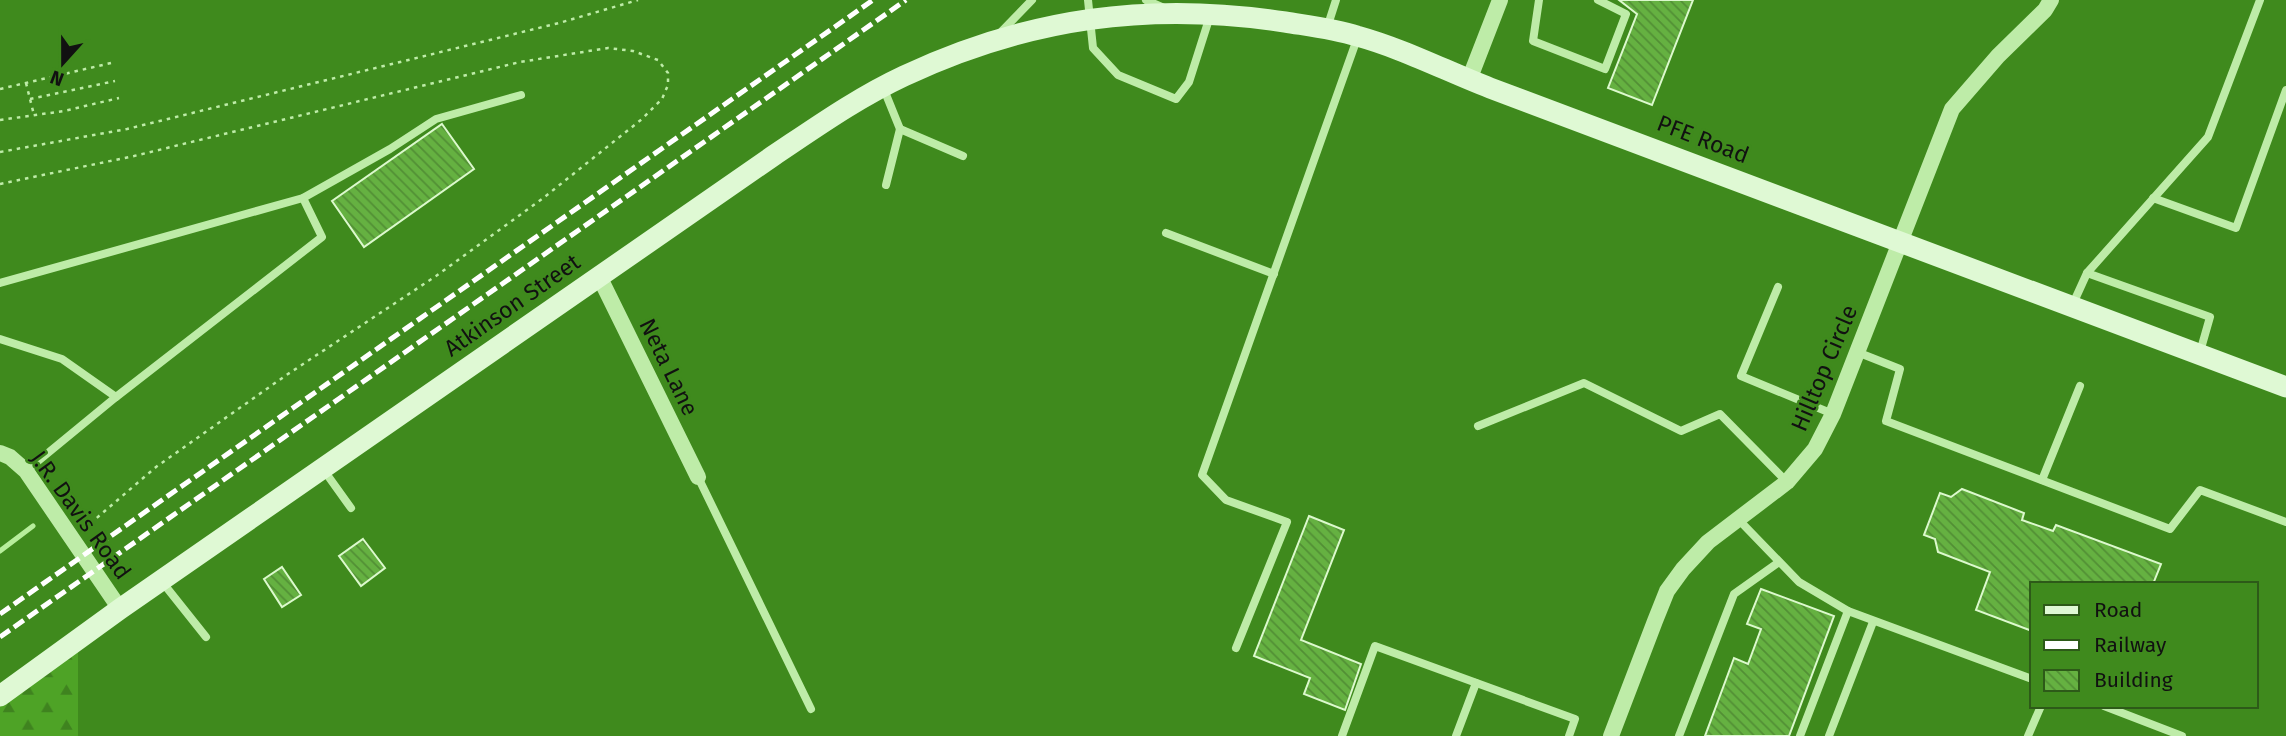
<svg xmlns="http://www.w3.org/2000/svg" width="2286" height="736" viewBox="0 0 2286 736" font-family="'Fira Sans',sans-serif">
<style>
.forest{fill:url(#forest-firs)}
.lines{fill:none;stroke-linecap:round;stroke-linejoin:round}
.stream{stroke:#b7ee9b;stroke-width:5}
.building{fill:url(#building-back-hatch);stroke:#dcf9cd;stroke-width:2}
.path{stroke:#beeca8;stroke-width:2.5;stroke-dasharray:3.5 5;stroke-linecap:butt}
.service{stroke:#beeca8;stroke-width:8}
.minor{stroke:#beeca8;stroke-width:16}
.secondary{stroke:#dff9d4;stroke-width:21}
.rail{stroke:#fff;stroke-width:5;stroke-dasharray:12 5;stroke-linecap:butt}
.labels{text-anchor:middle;stroke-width:5;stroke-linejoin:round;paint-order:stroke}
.street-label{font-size:23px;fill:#111;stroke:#3f8a1d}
</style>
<defs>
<pattern id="forest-firs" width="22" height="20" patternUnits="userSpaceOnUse" patternTransform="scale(1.75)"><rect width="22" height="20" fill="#4ea326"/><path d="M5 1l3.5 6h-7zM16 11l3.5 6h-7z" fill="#3f831f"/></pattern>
<pattern id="building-back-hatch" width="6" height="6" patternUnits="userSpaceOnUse" patternTransform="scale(1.75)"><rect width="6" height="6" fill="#65b141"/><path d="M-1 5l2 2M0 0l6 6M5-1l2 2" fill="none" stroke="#528f35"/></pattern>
</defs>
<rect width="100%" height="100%" fill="#3f8a1d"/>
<path class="forest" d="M78 639V736H0V695Z"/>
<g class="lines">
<path class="stream" d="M0 551 33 526"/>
</g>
<g class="building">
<path d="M1619 0H1693L1652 105 1608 88 1637 14Z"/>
<path d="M442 124 474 169 364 247 332 201Z"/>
<path d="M1962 489 2024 513 2022 520 2053 531 2056 525 2161 564 2153 584H2032V631L1976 610 1990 572 1938 552 1935 539 1924 535 1940 493 1951 497Z"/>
<path d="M1309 516 1344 530 1301 640 1361 664 1345 710 1304 694 1310 678 1254 656Z"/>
<path d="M363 539 385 568 361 586 339 556Z"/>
<path d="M282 567 301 595 282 607 264 579Z"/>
<path d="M1761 589 1834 616 1789 736H1705L1734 658 1748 664 1761 629 1747 624Z"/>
</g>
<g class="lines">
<g class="path">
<path d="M26 83 34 115"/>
<path d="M0 89 111 63"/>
<path d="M30 99 115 81"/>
<path d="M0 120 64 111 119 98"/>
<path d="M0 152 127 129 559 23 638 0"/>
<path d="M0 184 134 156 520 62 608 48 633 51 658 60 668 73V85L662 99 642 119 542 199 436 276 285 376 156 467 85 528"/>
</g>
<g class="service">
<path d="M1088 0 1093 48 1118 75 1176 99 1189 82 1210 16"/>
<path d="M1146 0 1164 8"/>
<path d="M1539 0 1533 41 1605 69 1626 14 1598 0"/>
<path d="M1327 28 1336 0"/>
<path d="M1000 33 1032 0"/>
<path d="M883 87 900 129 886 185"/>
<path d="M900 129 963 156"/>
<path d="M2153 198 2236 228 2286 90"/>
<path d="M1166 233 1274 274"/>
<path d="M0 283 303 198 390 149 436 119 521 95"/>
<path d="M1778 287 1741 376 1833 414"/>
<path d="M2072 306 2087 273"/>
<path d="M0 339 62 359 116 397"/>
<path d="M1857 352 1900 369 1886 421 2170 529 2200 490 2286 522"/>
<path d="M2200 352 2210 317 2087 273 2208 137 2260 0"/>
<path d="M1478 426 1584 383 1681 431 1720 414 1787 482"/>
<path d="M323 469 351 508"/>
<path d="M26 471 116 397 322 237 303 198"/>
<path d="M698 477 811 709"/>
<path d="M2042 480 2080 386"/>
<path d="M1737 518 1799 582 1848 611 2032 679"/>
<path d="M163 583 206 637"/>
<path d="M1236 648 1287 522 1226 500 1202 475 1357 39"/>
<path d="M2104 706 2182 736"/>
<path d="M1342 736 1375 646 1575 719 1569 736"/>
<path d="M1456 736 1476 683"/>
<path d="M1679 736 1734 594 1779 562"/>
<path d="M1800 736 1848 611"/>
<path d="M1829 736 1873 622"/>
<path d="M2028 736 2041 706"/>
</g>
<g class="minor">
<path d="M1469 80 1500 0"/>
<path d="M599 276 698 477"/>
<path d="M0 453 10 457 26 471 120 609"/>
<path d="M1611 736 1655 621 1667 591 1683 569 1708 542 1787 482 1815 449 1833 414 1952 109 1998 56 2045 10 2051 0"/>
</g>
<path class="secondary" d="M0 696 120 609 773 156C815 128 857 98 904 76 1028 18 1150 1 1285 22 1309 26 1334 29 1357 36 1404 49 1446 71 1490 88L2286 387"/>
<g class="rail">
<path d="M0 614 873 0"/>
<path d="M0 637 906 0"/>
</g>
</g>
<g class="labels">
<g class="street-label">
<text transform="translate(1703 139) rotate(21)" y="8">PFE Road</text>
<text transform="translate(512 305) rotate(-35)" y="8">Atkinson Street</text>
<text transform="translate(669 367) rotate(64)" y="8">Neta Lane</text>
<text transform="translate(1824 368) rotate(-67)" y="8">Hilltop Circle</text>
<text transform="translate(81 515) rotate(54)" y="8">J.R. Davis Road</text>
</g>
</g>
<rect x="2030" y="582" width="228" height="126" fill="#3f8a1d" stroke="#2d5a18" stroke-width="2"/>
<rect x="2044" y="605" width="35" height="10" fill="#dff9d4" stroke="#2d5a18" stroke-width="2"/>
<text x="2094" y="617" font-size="21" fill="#111111">Road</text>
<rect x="2044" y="640" width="35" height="10" fill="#ffffff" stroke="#2d5a18" stroke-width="2"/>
<text x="2094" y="652" font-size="21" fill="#111111">Railway</text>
<rect x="2044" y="670" width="35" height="21" fill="url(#building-back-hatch)" stroke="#2d5a18" stroke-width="2"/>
<text x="2094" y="687" font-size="21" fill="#111111">Building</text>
<g transform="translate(63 63) rotate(201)" stroke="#3f8a1d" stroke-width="5" paint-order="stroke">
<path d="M0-5L12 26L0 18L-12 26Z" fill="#111111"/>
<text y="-10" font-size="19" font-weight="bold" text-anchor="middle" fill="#111111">N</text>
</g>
</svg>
